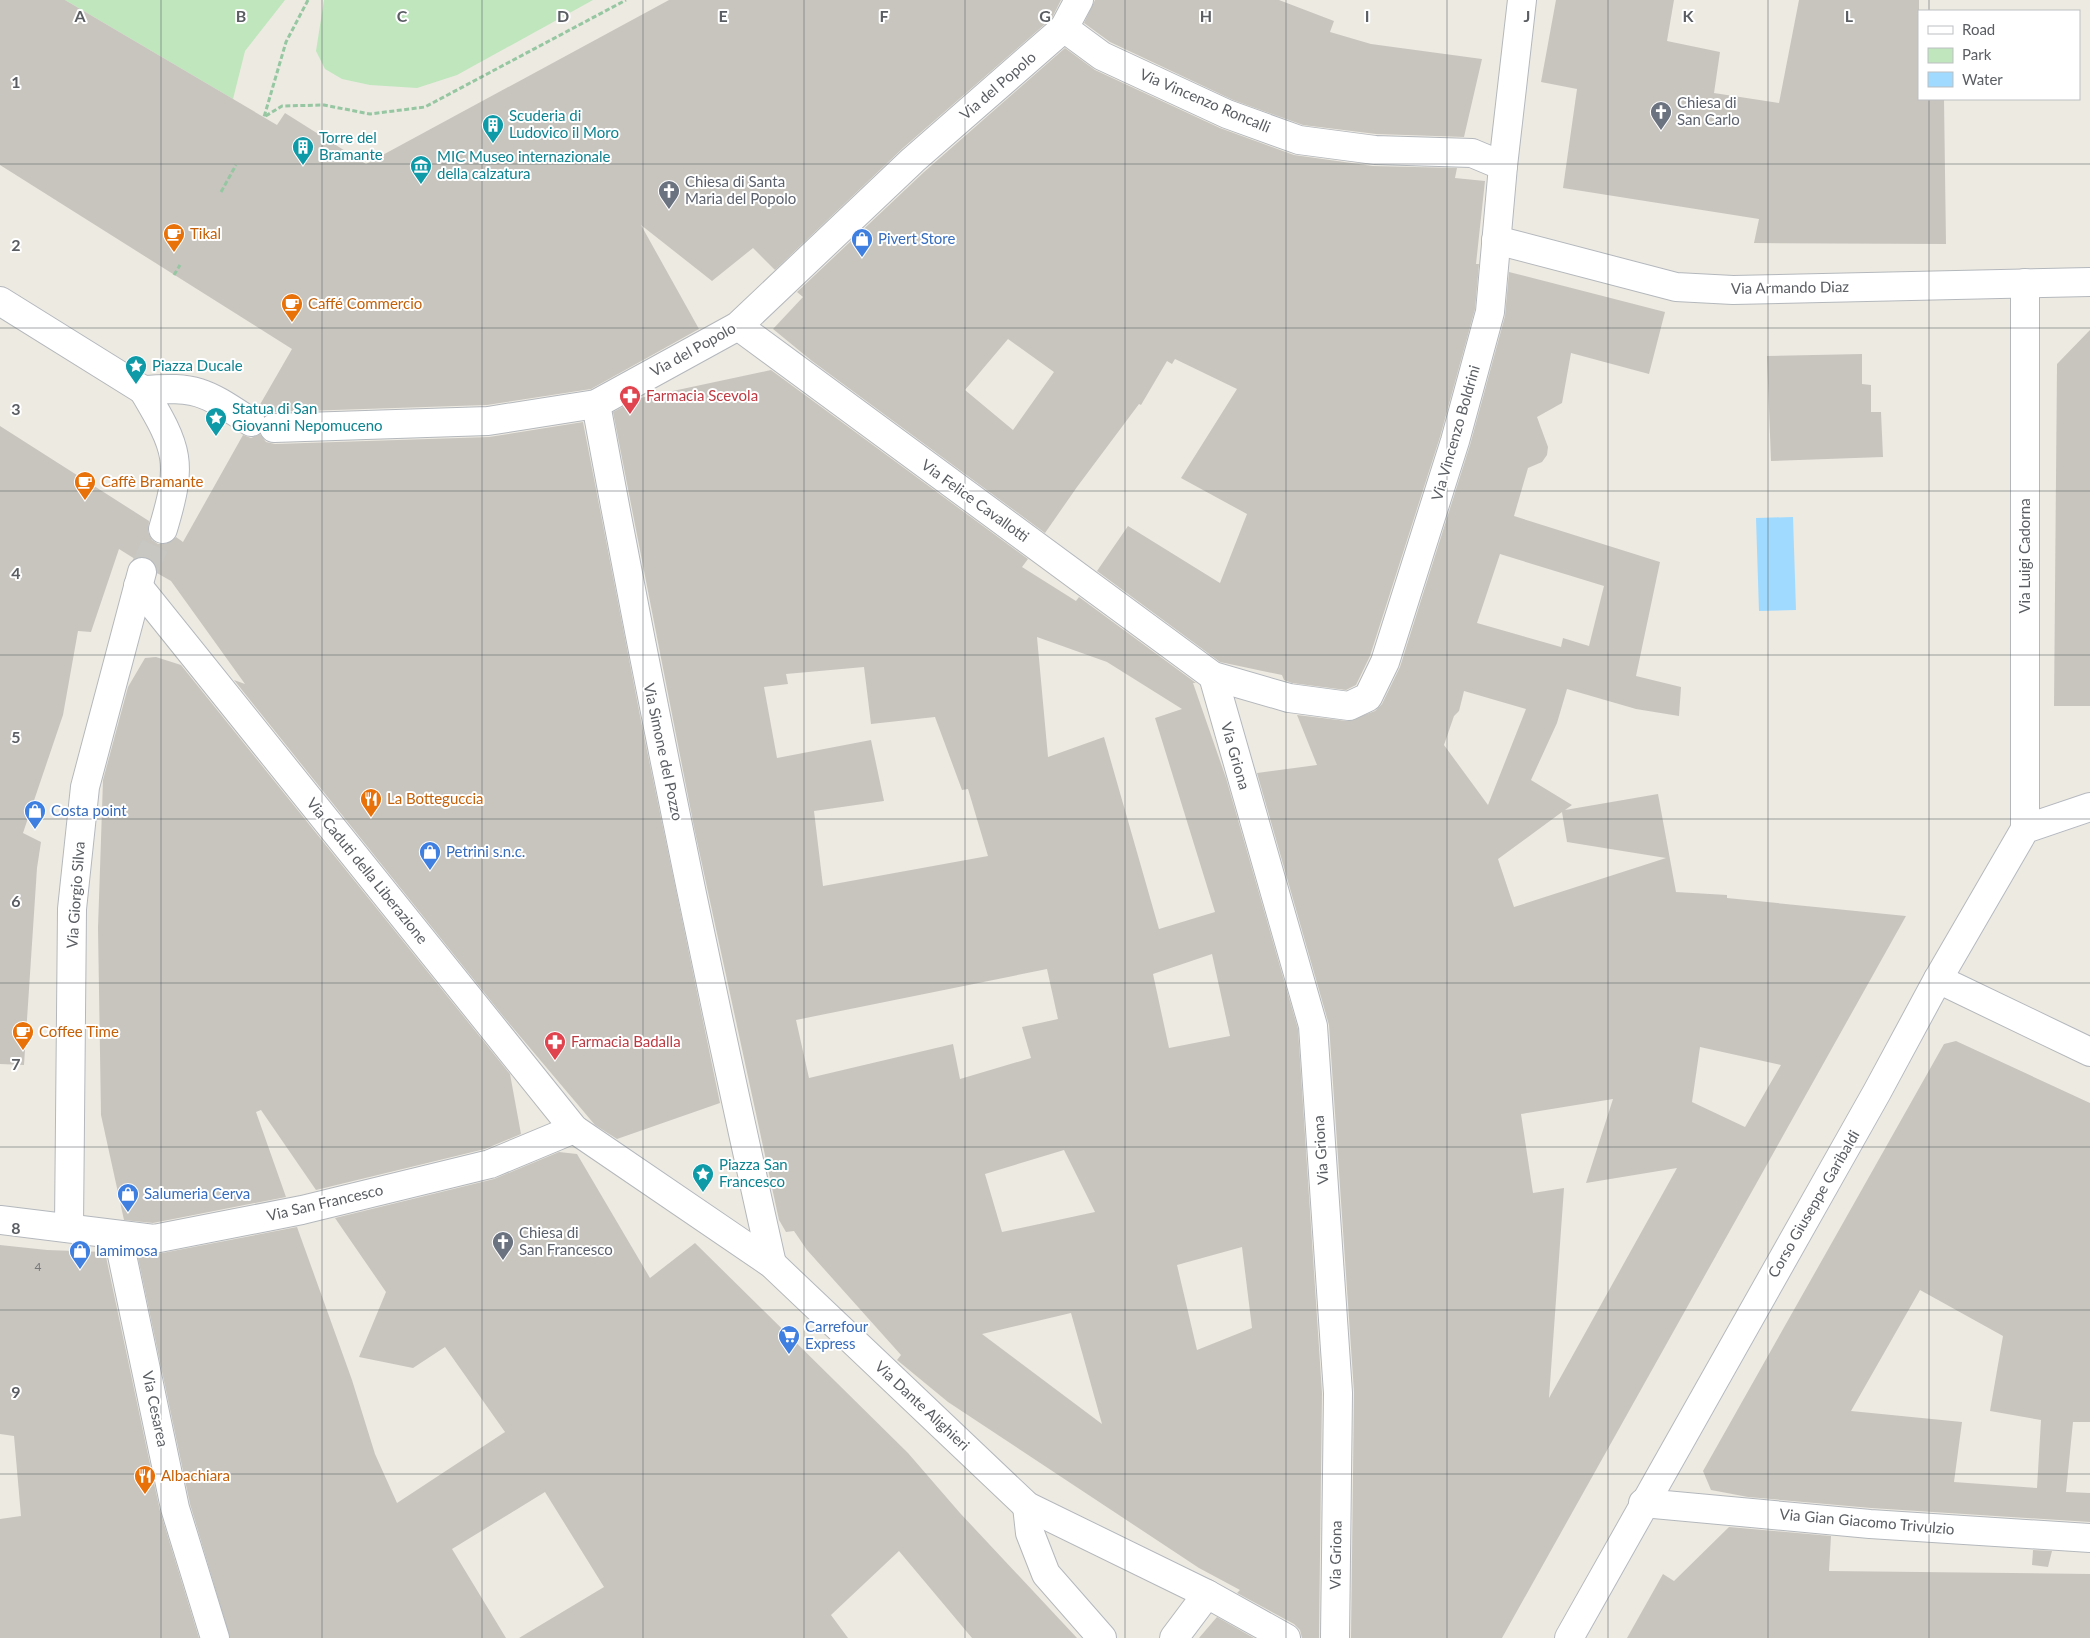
<svg xmlns="http://www.w3.org/2000/svg" width="2090" height="1638" viewBox="0 0 2090 1638" font-family="Lato,sans-serif">
<style>
.green{fill:#bfe6bd}
.water{fill:#a0daff}
.building{fill:#c8c5bf;fill-rule:evenodd}
.lines{fill:none;stroke-linecap:round;stroke-linejoin:round}
.street-tunnel{stroke:#c8c7c2;stroke-width:28;stroke-dasharray:28 14;stroke-linecap:butt}
.street-casing{stroke:#b4b8bc;stroke-width:30}
.secondary-casing{stroke:#b5b9bf;stroke-width:30}
.path{stroke:#96c7a2;stroke-width:3;stroke-dasharray:5 2.5;stroke-linecap:butt}
.street{stroke:#fff;stroke-width:28}
.secondary{stroke:#fff;stroke-width:28}
.grid{fill:none;stroke:#5a5e63;stroke-width:1;stroke-opacity:0.55}
.labels{text-anchor:middle;stroke-width:4;stroke-linejoin:round;paint-order:stroke}
.number-label{font-size:12px;fill:#76787a}
.street-label{font-size:15px;fill:#5a5e63;stroke:#fff}
.worship-label{font-size:15px;fill:#5b616d;stroke:#fff;text-anchor:start}
.culture-label{font-size:15px;fill:#0d838f;stroke:#fff;text-anchor:start}
.food-label{font-size:15px;fill:#c56008;stroke:#fff;text-anchor:start}
.shop-label{font-size:15px;fill:#366cbe;stroke:#fff;text-anchor:start}
.health-label{font-size:15px;fill:#be3a42;stroke:#fff;text-anchor:start}
.grid-label{font-size:16px;text-anchor:middle;font-weight:bold;fill:#5a5e63;stroke:#fff;stroke-width:4;stroke-linejoin:round;paint-order:stroke}
</style>
<rect width="100%" height="100%" fill="#edeae2"/>
<g class="green">
<path d="M65 0H285L245 51 233 99Z"/>
<path d="M324 0H593L457 75 417 88 370 85 342 79 325 69 316 51Z"/>
</g>
<path class="water" d="M1793 517 1796 610 1759 611 1756 518Z"/>
<g class="building">
<path d="M0 0H65L277 125 285 113 366 164 669 0H1061L1052 18 903 148 775 270 753 248 712 281 641 225 699 329 591 389 487 405 273 412 265 415 258 408 292 349 0 165Z"/>
<path d="M1095 0H1279L1334 21 1330 32 1371 44 1482 59 1464 137 1376 134 1303 125 1233 100 1110 42 1084 23Z"/>
<path d="M1556 0H1674L1667 41 1720 52 1714 93 1779 103 1799 0H1919V99H1944L1946 244 1754 243 1759 219 1563 188 1577 89 1541 82Z"/>
<path d="M1065 48 1095 70 1220 128 1294 155 1373 166 1457 168 1455 178 1485 181 1476 264H1479L1475 309 1440 437 1370 656 1356 685 1346 690 1292 683 1284 680 1282 675 1220 662 1097 571 1128 526 1220 583 1247 514 1181 478 1237 389 1175 359 1172 364 1167 361 1141 405 1139 404 1077 487 1045 533 812 361 773 329 803 297 797 292 924 172ZM1008 339 1054 372 1013 430 965 390Z"/>
<path d="M1509 272 1665 312 1649 374 1571 353 1562 403 1537 417 1548 447 1547 455 1542 462 1528 468 1514 516 1660 562 1636 676 1681 687 1679 716 1636 709 1567 689 1557 723 1531 780 1572 805 1565 810 1658 794 1676 892 1727 895V898L1906 916 1502 1638H1351L1354 1392 1329 1025 1257 773 1317 765 1297 715 1347 721 1375 711 1382 704 1400 667 1470 445 1505 316ZM1500 554 1604 586 1589 646 1563 638 1561 647 1477 623ZM1464 691 1526 709 1488 805 1444 745 1454 716 1459 711ZM1562 812 1567 842 1666 858 1514 907 1498 859ZM1700 1047 1781 1065 1745 1127 1692 1102ZM1613 1099 1586 1183 1677 1168 1549 1398 1564 1188 1533 1193 1521 1114Z"/>
<path d="M2090 330V706H2054L2057 364Z"/>
<path d="M1862 354V384L1871 385V412H1881L1883 457 1771 461 1767 356Z"/>
<path d="M771 370 1028 559 1022 567 1076 601 1079 597 1196 683H1193L1226 778 1298 1029 1322 1393 1319 1638H1302L1300 1630 1294 1624 1237 1593 1240 1590 1199 1568 948 1402 897 1360 901 1355 807 1250 794 1231 786 1232 779 1220 695 832 613 412 640 398ZM1037 637 1107 662 1182 709 1155 718 1215 912 1159 929 1104 737 1048 757ZM864 667 871 724 935 717 962 790 968 789 988 856 823 886 814 811 884 801 871 740 777 758 764 687 788 684 786 674ZM1212 954 1230 1036 1169 1048 1153 974ZM1047 969 1058 1019 1022 1027 1031 1058 960 1079 953 1044 809 1078 796 1020ZM1064 1150 1095 1212 1002 1232 985 1174ZM1242 1247 1252 1328 1197 1350 1177 1265ZM1071 1313 1102 1424 982 1334Z"/>
<path d="M583 422 643 731 720 1103 617 1139 595 1125 503 1016 234 680 245 684 171 581 157 573 153 561 146 557 135 559 119 549 91 632 78 631 63 715 23 833 41 842 37 868 24 1065 0 1064V426L149 521 148 532 152 540 158 544H166L176 537 183 542 243 435 251 438 260 434 266 442 275 444 489 437Z"/>
<path d="M156 657 181 665 510 1074 521 1134 485 1149 316 1190 261 1110 256 1112 286 1197 153 1223 124 1220 101 1115 98 928 103 780 128 687 145 658Z"/>
<path d="M1956 1041 2090 1103V1422H2073L2066 1492 2090 1493V1522L1871 1508 1748 1497 1711 1490 1703 1471 1944 1044ZM1920 1290 2003 1336 1990 1411 2041 1420 2037 1488 1954 1482 1962 1422 1851 1411Z"/>
<path d="M559 1152 577 1154 650 1278 695 1243 908 1453 960 1513 1077 1638H972L899 1551 831 1615 848 1638H519L604 1587 545 1492 452 1549 506 1638H230L190 1504 137 1253 157 1254 297 1227 352 1380 375 1454 397 1503 505 1432 445 1347 413 1368 359 1357 386 1292 335 1218 494 1179Z"/>
<path d="M0 1245 47 1250 105 1252 160 1511 199 1638H0V1519L21 1516 14 1436 0 1434Z"/>
<path d="M1729 1527 1831 1536 1829 1571 2090 1574V1638H1627L1663 1574 1674 1581Z"/>
<path d="M2033 1550 2052 1551 2048 1567 2032 1565Z"/>
<path d="M1217 1617 1254 1638H1199Z"/>
</g>
<g class="lines">
<path class="street-tunnel" d="M143 571 163 529"/>
<g class="street-casing">
<g id="street">
<path d="M1064 28 1102 56 1227 114 1299 140 1375 150 1472 153 1503 166"/>
<path d="M1496 240 1676 287 1733 290 2090 282"/>
<path d="M0 301 143 390"/>
<path d="M738 326 1213 676 1289 698 1349 706 1368 697 1385 662 1455 441 1490 312 1503 166 1522 0"/>
<path d="M596 404C649 692 708 979 772 1264"/>
<path d="M274 428 488 421 596 404 738 326 913 160 1064 28 1079 0"/>
<path d="M163 529C183 462 179 450 143 390 198 386 205 392 251 422"/>
<path d="M138 586 574 1129 772 1264 1027 1506 1207 1594 1286 1638"/>
<path d="M1213 676 1313 1026 1338 1393 1335 1638"/>
<path d="M2025 829V283"/>
<path d="M1938 979 2090 1052"/>
<path d="M0 1220 154 1239 302 1210 490 1164 574 1129"/>
<path d="M69 1227 72 909 85 787 142 572"/>
<path d="M118 1236 175 1508 215 1638"/>
<path d="M1643 1503 1870 1524 2090 1538"/>
<path d="M1027 1506 1030 1533 1046 1574 1102 1638"/>
<path d="M1174 1638 1207 1594"/>
</g>
</g>
<g class="secondary-casing">
<path id="secondary" d="M1569 1638 1877 1092 1938 979 2025 829 2090 807"/>
</g>
<g class="path">
<path d="M308 0 286 42 264 117 282 106 324 105 370 114 425 107 626 0"/>
<path d="M221 192 236 165"/>
<path d="M174 275 180 265"/>
</g>
<use href="#street" class="street"/>
<use href="#secondary" class="secondary"/>
</g>
<path class="grid" d="M161 0V1638M322 0V1638M482 0V1638M643 0V1638M804 0V1638M965 0V1638M1125 0V1638M1286 0V1638M1447 0V1638M1608 0V1638M1768 0V1638M1929 0V11M1929 99V1638M0 164H2090M0 328H2090M0 491H2090M0 655H2090M0 819H2090M0 983H2090M0 1147H2090M0 1310H2090M0 1474H2090"/>
<defs>
<g id="church-pin" transform="scale(1.125)"><path d="M0 17L-7.5 6A9.5 9.5 0 1 1 7.5 6Z" fill="#6b7280" stroke="#fff"/><path d="M-1.2-6h2.4v3.5h3.3v2.4h-3.3V6h-2.4V-.1h-3.3v-2.4h3.3Z" fill="#fff"/></g>
<g id="building-pin" transform="scale(1.125)"><path d="M0 17L-7.5 6A9.5 9.5 0 1 1 7.5 6Z" fill="#0f9aa8" stroke="#fff"/><path d="M-4-6H4V6H1V3H-1V6H-4ZM-2.5-4.3h1.7v1.8h-1.7ZM.8-4.3h1.7v1.8H.8ZM-2.5-1h1.7V.8h-1.7ZM.8-1h1.7V.8H.8Z" fill="#fff"/></g>
<g id="museum-pin" transform="scale(1.125)"><path d="M0 17L-7.5 6A9.5 9.5 0 1 1 7.5 6Z" fill="#0f9aa8" stroke="#fff"/><path d="M0-6L6-3V-2H-6V-3ZM-5-1h2V3h-2ZM-1-1h2V3h-2ZM3-1h2V3H3ZM-6 4H6V6H-6Z" fill="#fff"/></g>
<g id="cafe-pin" transform="scale(1.125)"><path d="M0 17L-7.5 6A9.5 9.5 0 1 1 7.5 6Z" fill="#e8710a" stroke="#fff"/><path d="M-5.5-4.5H6V0H3Q3 3.5 0 3.5H-2.5Q-5.5 3.5-5.5 0ZM3-3.2v2h1.7v-2ZM-6 4.5H4V6H-6Z" fill="#fff"/></g>
<g id="shop-pin" transform="scale(1.125)"><path d="M0 17L-7.5 6A9.5 9.5 0 1 1 7.5 6Z" fill="#3f7fe0" stroke="#fff"/><path d="M-5-2.5h2.3a2.7 3.5 0 0 1 5.4 0H5L5.5 6h-11ZM-1.5-2.5h3a1.5 2.3 0 0 0-3 0Z" fill="#fff"/></g>
<g id="sight-pin" transform="scale(1.125)"><path d="M0 17L-7.5 6A9.5 9.5 0 1 1 7.5 6Z" fill="#0f9aa8" stroke="#fff"/><path d="M0-6L1.8-2.2L6-1.7L2.9 1.2L3.7 5.4L0 3.3L-3.7 5.4L-2.9 1.2L-6-1.7L-1.8-2.2Z" fill="#fff"/></g>
<g id="pharmacy-pin" transform="scale(1.125)"><path d="M0 17L-7.5 6A9.5 9.5 0 1 1 7.5 6Z" fill="#e0444e" stroke="#fff"/><path d="M-2-6h4v4h4v4h-4v4h-4v-4h-4v-4h4Z" fill="#fff"/></g>
<g id="restaurant-pin" transform="scale(1.125)"><path d="M0 17L-7.5 6A9.5 9.5 0 1 1 7.5 6Z" fill="#e8710a" stroke="#fff"/><path d="M-5-6h1v4h1v-4h1v4h1v-4h1v5L-1.5 .5V6h-2V.5L-5-1ZM5-6V6H3V1.5H1.5Q1.5-4 5-6Z" fill="#fff"/></g>
<g id="supermarket-pin" transform="scale(1.125)"><path d="M0 17L-7.5 6A9.5 9.5 0 1 1 7.5 6Z" fill="#3f7fe0" stroke="#fff"/><path d="M-6-5.5h2.5l.6 2H6L4.5 2H-2.5L-4.4-4H-6ZM-1.5 3.2a1.3 1.3 0 1 0 .1 0ZM3 3.2a1.3 1.3 0 1 0 .1 0Z" fill="#fff"/></g>
</defs>
<g fill-rule="evenodd">
<use href="#church-pin" x="1661" y="112"/>
<use href="#building-pin" x="493" y="125"/>
<use href="#building-pin" x="303" y="147"/>
<use href="#museum-pin" x="421" y="166"/>
<use href="#church-pin" x="669" y="191"/>
<use href="#cafe-pin" x="174" y="234"/>
<use href="#shop-pin" x="862" y="239"/>
<use href="#cafe-pin" x="292" y="304"/>
<use href="#sight-pin" x="136" y="366"/>
<use href="#pharmacy-pin" x="630" y="396"/>
<use href="#sight-pin" x="216" y="418"/>
<use href="#cafe-pin" x="85" y="482"/>
<use href="#restaurant-pin" x="371" y="799"/>
<use href="#shop-pin" x="35" y="811"/>
<use href="#shop-pin" x="430" y="852"/>
<use href="#cafe-pin" x="23" y="1032"/>
<use href="#pharmacy-pin" x="555" y="1042"/>
<use href="#sight-pin" x="703" y="1174"/>
<use href="#shop-pin" x="128" y="1194"/>
<use href="#church-pin" x="503" y="1242"/>
<use href="#shop-pin" x="80" y="1251"/>
<use href="#supermarket-pin" x="789" y="1336"/>
<use href="#restaurant-pin" x="145" y="1476"/>
</g>
<g class="labels">
<g class="number-label">
<text x="38" y="1271">4</text>
</g>
<g class="street-label">
<text transform="translate(998 86) rotate(-41)" y="5">Via del Popolo</text>
<text transform="translate(1205 101) rotate(23)" y="5">Via Vincenzo Roncalli</text>
<text transform="translate(1790 288) rotate(-1)" y="5">Via Armando Diaz</text>
<text transform="translate(693 350) rotate(-29)" y="5">Via del Popolo</text>
<text transform="translate(1456 433) rotate(-74)" y="5">Via Vincenzo Boldrini</text>
<text transform="translate(975 501) rotate(36)" y="5">Via Felice Cavallotti</text>
<text transform="translate(2025 556) rotate(-90)" y="5">Via Luigi Cadorna</text>
<text transform="translate(663 752) rotate(78)" y="5">Via Simone del Pozzo</text>
<text transform="translate(1235 756) rotate(74)" y="5">Via Griona</text>
<text transform="translate(367 871) rotate(51)" y="5">Via Caduti della Liberazione</text>
<text transform="translate(76 895) rotate(-86)" y="5">Via Giorgio Silva</text>
<text transform="translate(1321 1150) rotate(-94)" y="5">Via Griona</text>
<text transform="translate(325 1203) rotate(-13)" y="5">Via San Francesco</text>
<text transform="translate(1814 1204) rotate(-60)" y="5">Corso Giuseppe Garibaldi</text>
<text transform="translate(922 1406) rotate(43)" y="5">Via Dante Alighieri</text>
<text transform="translate(155 1409) rotate(78)" y="5">Via Cesarea</text>
<text transform="translate(1867 1522) rotate(5)" y="5">Via Gian Giacomo Trivulzio</text>
<text transform="translate(1336 1555) rotate(-89)" y="5">Via Griona</text>
</g>
<g class="worship-label">
<text x="1677" y="108">Chiesa di<tspan x="1677" dy="17">San Carlo</tspan></text>
<text x="685" y="187">Chiesa di Santa<tspan x="685" dy="17">Maria del Popolo</tspan></text>
<text x="519" y="1238">Chiesa di<tspan x="519" dy="17">San Francesco</tspan></text>
</g>
<g class="culture-label">
<text x="509" y="121">Scuderia di<tspan x="509" dy="17">Ludovico il Moro</tspan></text>
<text x="319" y="143">Torre del<tspan x="319" dy="17">Bramante</tspan></text>
<text x="437" y="162">MIC Museo internazionale<tspan x="437" dy="17">della calzatura</tspan></text>
<text x="152" y="371">Piazza Ducale</text>
<text x="232" y="414">Statua di San<tspan x="232" dy="17">Giovanni Nepomuceno</tspan></text>
<text x="719" y="1170">Piazza San<tspan x="719" dy="17">Francesco</tspan></text>
</g>
<g class="food-label">
<text x="190" y="239">Tikal</text>
<text x="308" y="309">Caffé Commercio</text>
<text x="101" y="487">Caffè Bramante</text>
<text x="387" y="804">La Botteguccia</text>
<text x="39" y="1037">Coffee Time</text>
<text x="161" y="1481">Albachiara</text>
</g>
<g class="shop-label">
<text x="878" y="244">Pivert Store</text>
<text x="51" y="816">Costa point</text>
<text x="446" y="857">Petrini s.n.c.</text>
<text x="144" y="1199">Salumeria Cerva</text>
<text x="96" y="1256">lamimosa</text>
<text x="805" y="1332">Carrefour<tspan x="805" dy="17">Express</tspan></text>
</g>
<g class="health-label">
<text x="646" y="401">Farmacia Scevola</text>
<text x="571" y="1047">Farmacia Badalla</text>
</g>
</g>
<g class="grid-label">
<text x="80" y="22">A</text>
<text x="241" y="22">B</text>
<text x="402" y="22">C</text>
<text x="563" y="22">D</text>
<text x="723" y="22">E</text>
<text x="884" y="22">F</text>
<text x="1045" y="22">G</text>
<text x="1206" y="22">H</text>
<text x="1367" y="22">I</text>
<text x="1527" y="22">J</text>
<text x="1688" y="22">K</text>
<text x="1849" y="22">L</text>
<text x="16" y="88">1</text>
<text x="16" y="251">2</text>
<text x="16" y="415">3</text>
<text x="16" y="579">4</text>
<text x="16" y="743">5</text>
<text x="16" y="907">6</text>
<text x="16" y="1070">7</text>
<text x="16" y="1234">8</text>
<text x="16" y="1398">9</text>
</g>
<rect x="1918" y="10" width="162" height="90" fill="#ffffff" stroke="#bdbfc1"/>
<rect x="1928" y="26" width="25" height="8" fill="#ffffff" stroke="#bdbfc1"/>
<text x="1962" y="35" font-size="15" fill="#5a5e63">Road</text>
<rect x="1928" y="48" width="25" height="15" fill="#bfe6bd" stroke="#bdbfc1"/>
<text x="1962" y="60" font-size="15" fill="#5a5e63">Park</text>
<rect x="1928" y="72" width="25" height="15" fill="#a0daff" stroke="#bdbfc1"/>
<text x="1962" y="85" font-size="15" fill="#5a5e63">Water</text>
</svg>
